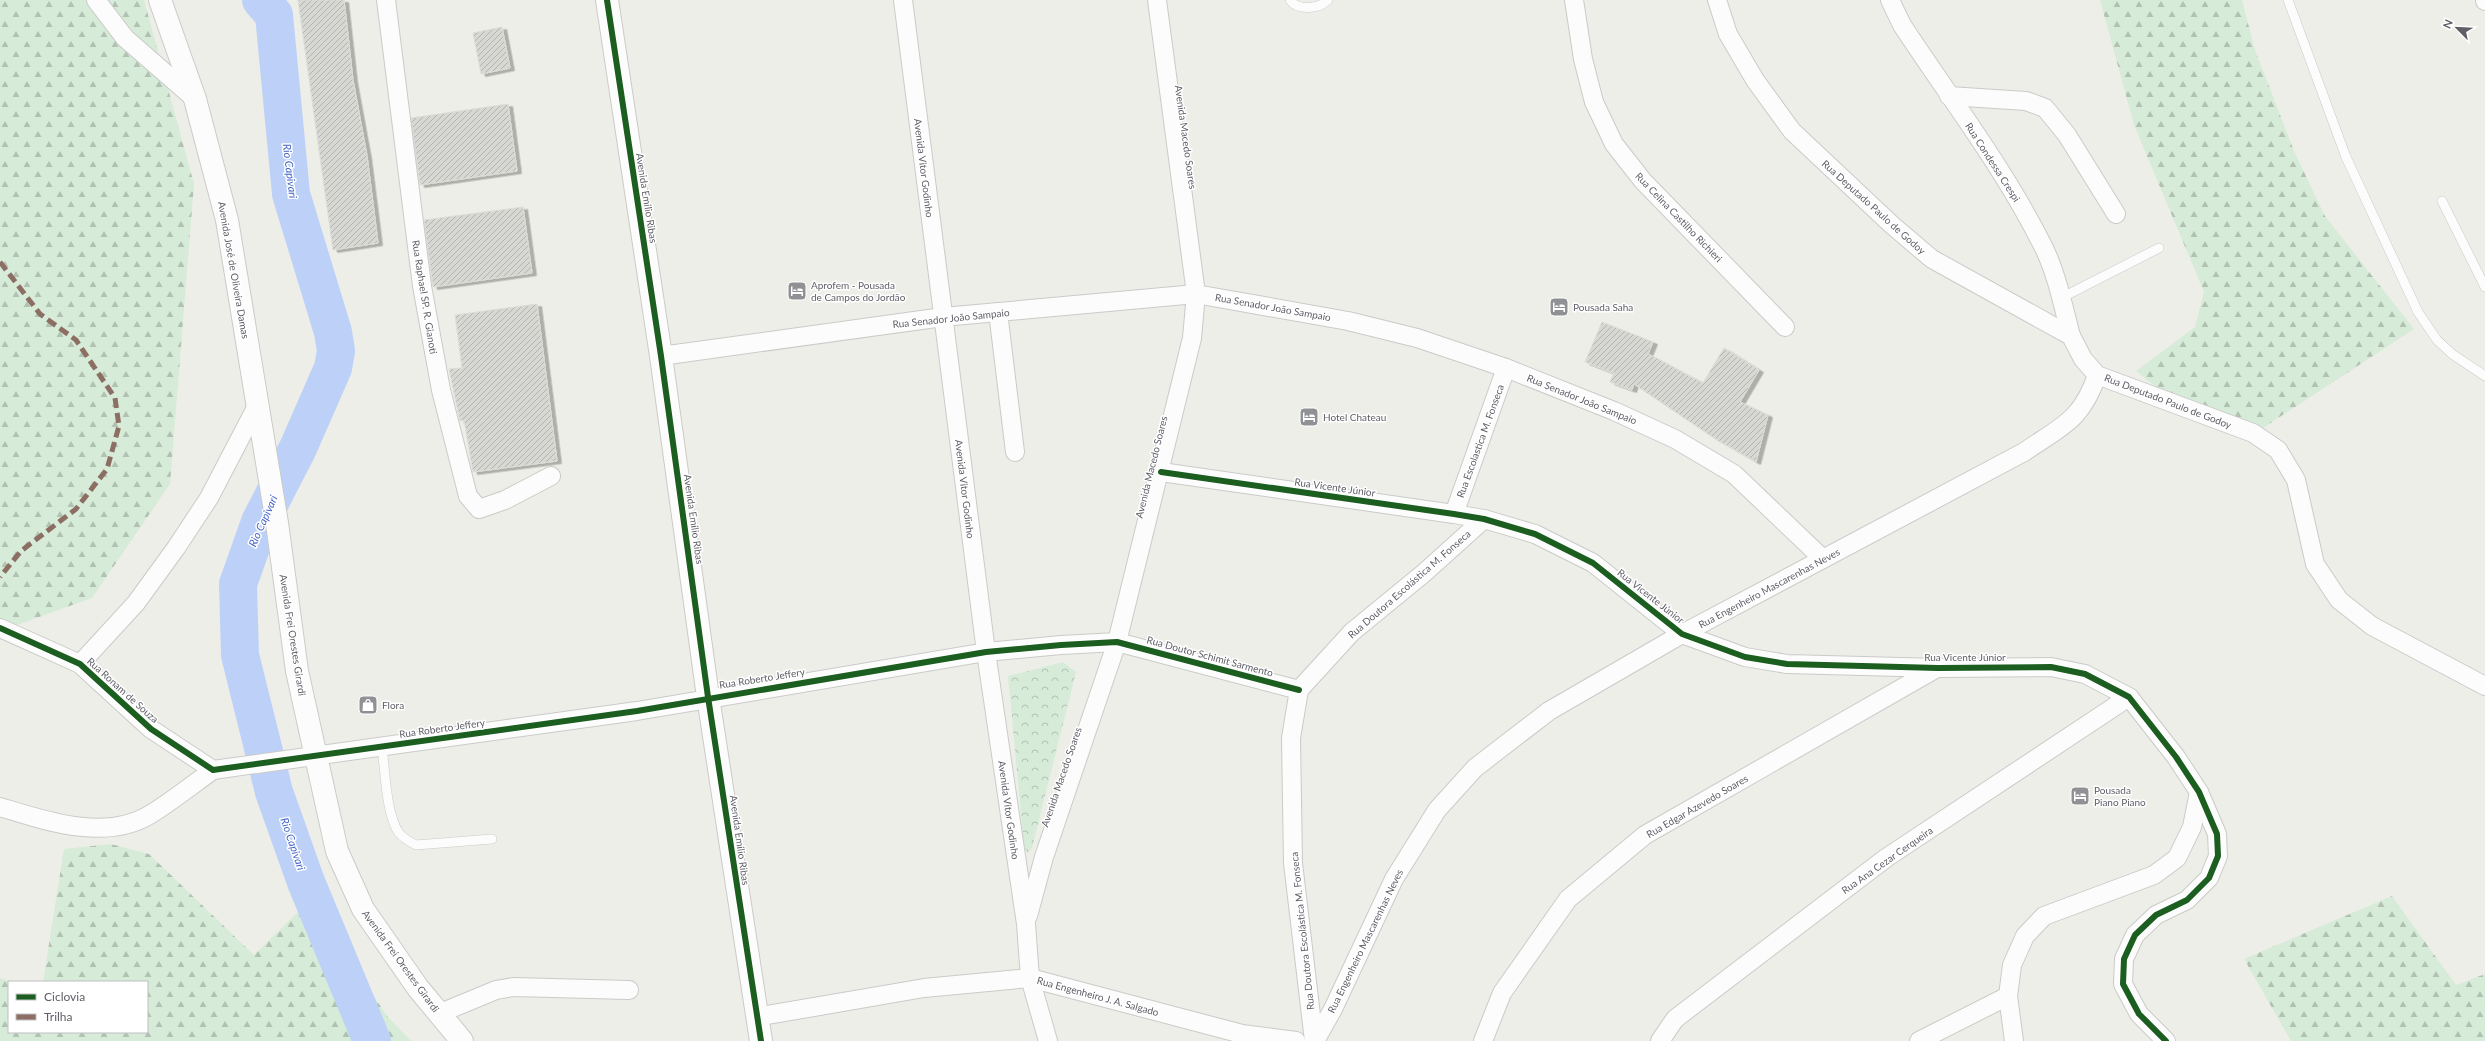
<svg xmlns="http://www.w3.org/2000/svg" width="2485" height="1041" viewBox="0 0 2485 1041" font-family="Lato,sans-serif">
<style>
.forest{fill:url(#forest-firs)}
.park{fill:url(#park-crowns)}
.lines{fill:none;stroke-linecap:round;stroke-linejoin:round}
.river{stroke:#bdd1f8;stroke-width:38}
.building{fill:url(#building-hatch);stroke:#ddddd8;filter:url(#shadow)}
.service-casing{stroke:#cacbc9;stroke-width:10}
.minor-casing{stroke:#cacbc9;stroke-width:20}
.tertiary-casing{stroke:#cacbc9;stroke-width:24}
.service{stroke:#fcfcfc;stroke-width:9}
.minor{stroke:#fcfcfc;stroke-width:18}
.tertiary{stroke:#fcfcfc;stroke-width:22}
.quiet{stroke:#8d6e63;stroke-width:5;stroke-dasharray:10 5;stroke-linecap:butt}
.cycleway-casing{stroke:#fff;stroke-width:8}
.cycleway{stroke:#1b5e20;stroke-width:6}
.labels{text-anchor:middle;stroke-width:3;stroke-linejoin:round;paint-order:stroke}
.street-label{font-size:10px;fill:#5e5f67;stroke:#fff}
.poi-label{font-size:10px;fill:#5e5f67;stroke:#fff;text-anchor:start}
.water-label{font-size:11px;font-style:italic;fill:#4465c8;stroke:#fff}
</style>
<defs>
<pattern id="forest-firs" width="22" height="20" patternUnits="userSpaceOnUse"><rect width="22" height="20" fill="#d6ebd8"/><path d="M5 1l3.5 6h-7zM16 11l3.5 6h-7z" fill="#b1c2b3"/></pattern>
<pattern id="park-crowns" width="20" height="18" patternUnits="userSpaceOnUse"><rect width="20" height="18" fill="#d6ebd8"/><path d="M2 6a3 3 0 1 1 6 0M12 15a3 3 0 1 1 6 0" fill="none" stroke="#b1c2b3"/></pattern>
<pattern id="building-hatch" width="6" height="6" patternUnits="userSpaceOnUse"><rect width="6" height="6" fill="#d7d7d3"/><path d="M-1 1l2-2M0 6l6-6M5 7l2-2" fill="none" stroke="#b2b2af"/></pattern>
<filter id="shadow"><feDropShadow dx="4.5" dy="2.5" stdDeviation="0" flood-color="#0004"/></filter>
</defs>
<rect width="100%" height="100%" fill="#eeeee8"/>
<g class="forest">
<path d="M0 0H144L194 184 170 484 92 598 0 631Z"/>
<path d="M2100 0H2242L2255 50 2294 151 2325 216 2414 329 2263 428 2165 394 2136 371 2195 327 2204 292 2134 125Z"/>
<path d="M111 844 149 854 254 955 308 902 388 1017 411 1041H0V978L10 982 9 1032H147V982H43L64 849Z"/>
<path d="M2392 896 2456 985 2485 974V1041H2291L2244 959Z"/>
</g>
<path class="park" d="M1063 662 1076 672 1032 848 1028 853 1024 846 1008 676Z"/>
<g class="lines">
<path class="river" d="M261 0 274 15 291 194 333 332 336 351 333 368 298 448 260 522 238 584 240 655 274 792 306 882 372 1041"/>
</g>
<g class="building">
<path d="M298 0H344L353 80 367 156 378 243 333 250Z"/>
<path d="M502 27 510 68 481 74 473 33Z"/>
<path d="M508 104 517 171 420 185 411 118Z"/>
<path d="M523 207 532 273 433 287 424 220Z"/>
<path d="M537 304 557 461 473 472 464 420 460 421 449 369 462 368 455 315Z"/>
<path d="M1602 322 1653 342 1648 354 1703 383 1724 348 1759 370 1740 402 1768 415 1756 462 1714 438 1634 384 1632 390 1610 382 1614 373 1585 362Z"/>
</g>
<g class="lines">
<g class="service-casing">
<g id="service">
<path d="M1290 0C1298 11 1319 9 1328 0"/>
<path d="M2288 0 2346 157 2418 312 2437 340 2452 354 2485 376"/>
<path d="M2442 201 2485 287"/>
<path d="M2061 298 2159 248"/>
<path d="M382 747C385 769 386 815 399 833 403 838 410 842 416 845L492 839"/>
</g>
</g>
<g class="minor-casing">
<g id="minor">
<path d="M96 0 125 38 195 99"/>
<path d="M386 0 422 286 441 390 468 496 479 509 505 500 551 476"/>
<path d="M903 0 986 652 1026 924 1030 978 1048 1041"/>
<path d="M1574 0 1583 59 1594 102 1614 144 1643 181 1785 327"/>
<path d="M1717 0 1728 34 1755 80 1792 131 1892 225 1932 259 2071 336 2083 359 2097 375 2253 433 2278 450 2296 480 2315 564 2339 600 2372 626 2485 686"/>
<path d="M1890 0 1902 25C1950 98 2004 168 2043 246 2057 274 2063 306 2071 336"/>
<path d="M2485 0V1"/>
<path d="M1949 96 2026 101 2045 108 2067 135 2116 214"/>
<path d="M998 312 1015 452"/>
<path d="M661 356 943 317 1196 294 1348 321 1417 338 1506 368 1614 411 1675 439 1734 474 1823 559"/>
<path d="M1161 472 1454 514 1484 519 1535 534 1593 563 1682 634 1745 657 1787 664 1938 668 2051 667 2085 674 2129 697 2176 757 2199 792 2217 834 2218 856 2209 878 2187 900 2156 915 2135 935 2124 959 2123 984 2139 1014 2166 1041"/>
<path d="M1454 514 1506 368"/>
<path d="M0 628 80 664 151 729 213 770 637 711 986 652 1061 645 1117 642 1299 690"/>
<path d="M80 664 136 603 176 548 209 498 257 406"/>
<path d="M0 807C46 821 106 842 151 814 172 801 192 785 213 770"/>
<path d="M1028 916 1044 857 1117 642 1192 338 1196 294 1157 0"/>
<path d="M438 1014 496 990 513 987 629 990"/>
<path d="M756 1017 924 988 1030 978 1242 1034 1296 1041"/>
<path d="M1314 1041 1293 863 1291 738 1299 690 1352 632 1424 573 1484 519"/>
<path d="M1315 1041 1333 1009 1394 879 1437 810 1475 768 1549 711 1682 634 2024 452C2062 426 2082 420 2097 375"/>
<path d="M1483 1041 1502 993 1568 899 1645 835 1937 668"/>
<path d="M1660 1041 1675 1019 1886 858 2129 697"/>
<path d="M1919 1041 2008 996"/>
<path d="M2014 1041 2008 996 2012 965 2025 936 2044 916 2154 875 2177 858 2192 827 2199 792"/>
</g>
</g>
<g class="tertiary-casing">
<g id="tertiary">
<path d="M160 0 195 99 227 220 277 523 297 671 337 851 363 909 418 988 462 1041"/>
<path d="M607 0 661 356 708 697 761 1041"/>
</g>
</g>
<use href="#service" class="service"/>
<use href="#minor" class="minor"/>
<use href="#tertiary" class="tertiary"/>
<path class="quiet" d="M0 262 40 314 76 340 115 398 119 426 107 469 76 509 21 551 0 577"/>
<g class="cycleway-casing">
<g id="cycleway">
<path d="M607 0 661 356 708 697 761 1041"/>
<path d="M1161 472 1454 514 1484 519 1535 534 1593 563 1682 634 1745 657 1787 664 1938 668 2051 667 2085 674 2129 697 2176 757 2199 792 2217 834 2218 856 2209 878 2187 900 2156 915 2135 935 2124 959 2123 984 2139 1014 2166 1041"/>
<path d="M0 628 80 664 151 729 213 770 637 711 986 652 1061 645 1117 642 1299 690"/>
</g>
</g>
<use href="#cycleway" class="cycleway"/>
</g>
<defs>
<g id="hotel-square" transform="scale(1)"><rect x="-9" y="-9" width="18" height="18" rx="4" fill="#909194" stroke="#fff"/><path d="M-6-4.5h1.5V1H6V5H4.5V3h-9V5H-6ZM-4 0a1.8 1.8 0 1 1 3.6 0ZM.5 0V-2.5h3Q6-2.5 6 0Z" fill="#fff"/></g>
<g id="shop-square" transform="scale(1)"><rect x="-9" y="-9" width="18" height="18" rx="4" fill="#909194" stroke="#fff"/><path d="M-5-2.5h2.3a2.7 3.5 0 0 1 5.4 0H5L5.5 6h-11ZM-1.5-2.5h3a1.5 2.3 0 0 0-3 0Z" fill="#fff"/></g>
</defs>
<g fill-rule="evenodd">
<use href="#hotel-square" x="797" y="291"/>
<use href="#hotel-square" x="1559" y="307"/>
<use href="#hotel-square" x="1309" y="417"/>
<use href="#shop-square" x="368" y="705"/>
<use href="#hotel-square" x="2080" y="796"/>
</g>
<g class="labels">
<g class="street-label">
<text transform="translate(1186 137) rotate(82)" y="4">Avenida Macedo Soares</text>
<text transform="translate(1993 162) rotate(57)" y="4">Rua Condessa Crespi</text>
<text transform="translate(924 168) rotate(83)" y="4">Avenida Vitor Godinho</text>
<text transform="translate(647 198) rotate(81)" y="4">Avenida Emílio Ribas</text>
<text transform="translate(1874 207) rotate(42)" y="4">Rua Deputado Paulo de Godoy</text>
<text transform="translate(1679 217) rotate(46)" y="4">Rua Celina Castilho Richieri</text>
<text transform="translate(234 270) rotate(80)" y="4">Avenida José de Oliveira Damas</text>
<text transform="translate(425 297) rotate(81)" y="4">Rua Raphael SP. R. Gianoti</text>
<text transform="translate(1273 307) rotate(10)" y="4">Rua Senador João Sampaio</text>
<text transform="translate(951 318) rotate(-6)" y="4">Rua Senador João Sampaio</text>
<text transform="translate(1582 399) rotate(22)" y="4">Rua Senador João Sampaio</text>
<text transform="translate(2168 401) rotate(21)" y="4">Rua Deputado Paulo de Godoy</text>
<text transform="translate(1480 441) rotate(-70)" y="4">Rua Escolastica M. Fonseca</text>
<text transform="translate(1151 467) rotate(-76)" y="4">Avenida Macedo Soares</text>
<text transform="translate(1335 487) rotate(8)" y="4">Rua Vicente Júnior</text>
<text transform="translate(965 489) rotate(83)" y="4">Avenida Vitor Godinho</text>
<text transform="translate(694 519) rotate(82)" y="4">Avenida Emílio Ribas</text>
<text transform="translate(1409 584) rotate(-41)" y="4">Rua Doutora Escolástica M. Fonseca</text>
<text transform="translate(1769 588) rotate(-28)" y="4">Rua Engenheiro Mascarenhas Neves</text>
<text transform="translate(1651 596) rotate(38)" y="4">Rua Vicente Júnior</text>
<text transform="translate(293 635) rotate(81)" y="4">Avenida Frei Orestes Girardi</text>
<text transform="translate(1210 656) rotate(15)" y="4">Rua Doutor Schimit Sarmento</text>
<text x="1965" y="661">Rua Vicente Júnior</text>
<text transform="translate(762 678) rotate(-9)" y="4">Rua Roberto Jeffery</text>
<text transform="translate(123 690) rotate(42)" y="4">Rua Ronam de Souza</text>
<text transform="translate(442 728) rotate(-8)" y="4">Rua Roberto Jeffery</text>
<text transform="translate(1061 777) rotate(-71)" y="4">Avenida Macedo Soares</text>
<text transform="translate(1697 806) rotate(-30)" y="4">Rua Edgar Azevedo Soares</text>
<text transform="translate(1009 810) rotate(82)" y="4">Avenida Vitor Godinho</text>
<text transform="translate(740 840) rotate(82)" y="4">Avenida Emílio Ribas</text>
<text transform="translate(1887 860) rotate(-35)" y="4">Rua Ana Cezar Cerqueira</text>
<text transform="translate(1302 931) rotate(-96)" y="4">Rua Doutora Escolástica M. Fonseca</text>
<text transform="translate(1365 941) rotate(-64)" y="4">Rua Engenheiro Mascarenhas Neves</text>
<text transform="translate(401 961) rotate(54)" y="4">Avenida Frei Orestes Girardi</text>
<text transform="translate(1098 996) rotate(15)" y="4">Rua Engenheiro J. A. Salgado</text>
</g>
<g class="poi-label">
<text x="811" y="289">Aprofem - Pousada<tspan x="811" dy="12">de Campos do Jordão</tspan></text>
<text x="1573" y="311">Pousada Saha</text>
<text x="1323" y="421">Hotel Chateau</text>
<text x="382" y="709">Flora</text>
<text x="2094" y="794">Pousada<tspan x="2094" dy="12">Piano Piano</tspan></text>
</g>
<g class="water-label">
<text transform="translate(290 171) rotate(83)" y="4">Rio Capivari</text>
<text transform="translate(263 521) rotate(-66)" y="4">Rio Capivari</text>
<text transform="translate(293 844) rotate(71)" y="4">Rio Capivari</text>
</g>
</g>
<rect x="8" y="981" width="140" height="52" fill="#ffffff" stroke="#bfbfc2"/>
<rect x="16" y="994" width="20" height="6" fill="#1b5e20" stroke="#bfbfc2"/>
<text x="44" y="1001" font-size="12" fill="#5e5f67">Ciclovia</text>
<rect x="16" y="1014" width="20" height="6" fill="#8d6e63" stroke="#bfbfc2"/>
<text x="44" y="1021" font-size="12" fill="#5e5f67">Trilha</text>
<g transform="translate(2457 28) rotate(294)" stroke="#ffffff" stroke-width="3" paint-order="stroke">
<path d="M0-3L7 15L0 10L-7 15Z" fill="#5e5f67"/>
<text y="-6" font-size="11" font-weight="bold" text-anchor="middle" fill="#5e5f67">N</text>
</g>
</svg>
